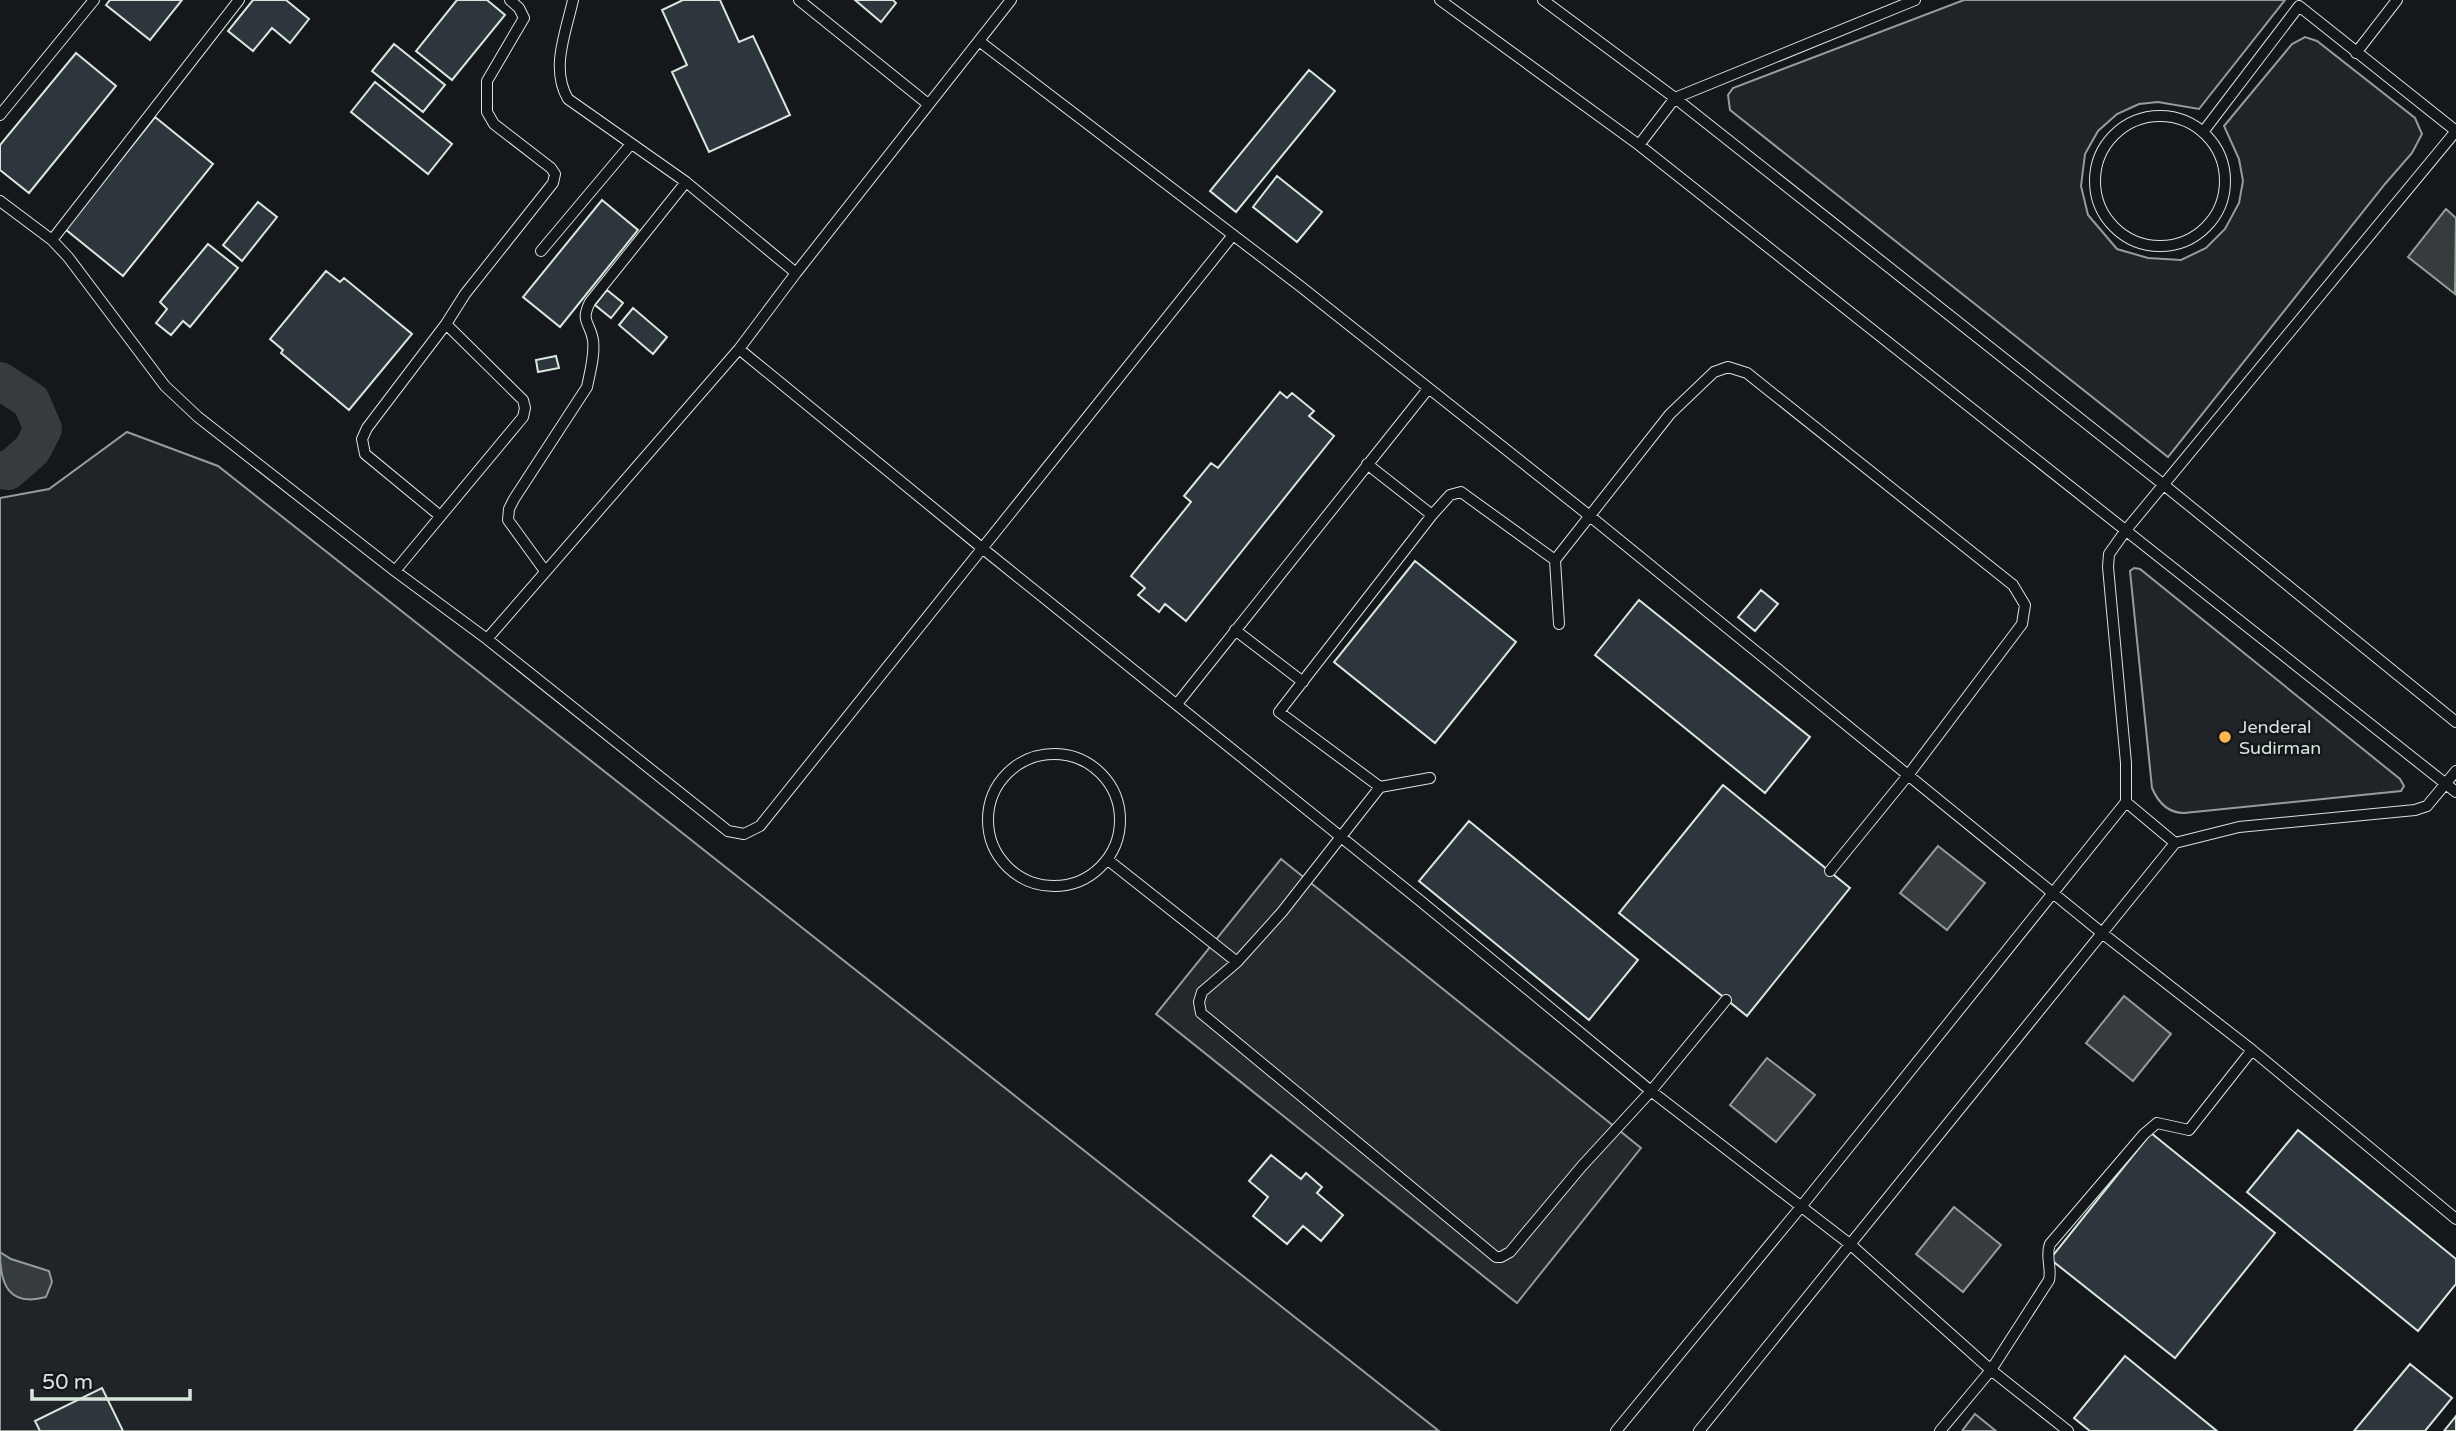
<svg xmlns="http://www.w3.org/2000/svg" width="2456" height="1431" font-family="'Varela Round',sans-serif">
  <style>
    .green { fill: #202428; stroke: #939e99; stroke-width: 2 }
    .parking { fill: #24282b; stroke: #939e99; stroke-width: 2 }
    .water { fill: #363b3e; stroke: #939e99; stroke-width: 2 }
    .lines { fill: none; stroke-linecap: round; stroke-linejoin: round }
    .river { stroke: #363b3e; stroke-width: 38 }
    .building { fill: #2c363c; stroke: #d8e6dc; stroke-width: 2 }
    .lane-casing { stroke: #d8e6dc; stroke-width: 12 }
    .lane { stroke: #14181c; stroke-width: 10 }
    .poi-dot { fill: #ffb74d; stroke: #14181c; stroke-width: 2.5 }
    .labels { text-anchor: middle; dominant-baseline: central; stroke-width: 5; stroke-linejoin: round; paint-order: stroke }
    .poi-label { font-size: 18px; fill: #d8e6dc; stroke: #14181c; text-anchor: start }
  </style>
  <rect width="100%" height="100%" fill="#14181c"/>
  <!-- green -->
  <path class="green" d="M1964,0H2285L2199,109L2158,102L2139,104L2117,114L2098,131L2085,154L2081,186L2088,215L2117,249L2148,258L2181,260L2206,248L2225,229L2239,203L2243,181L2239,159L2224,126L2292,44L2305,37L2317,41L2415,118L2422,134L2412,153L2385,184L2168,457L1730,110L1728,95L1733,88Z
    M127,432L218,466L1439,1431H0V498L49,489Z
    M2134,568L2140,569L2400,779L2404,786L2401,791L2184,813C2168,813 2158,802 2152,788L2130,571Z"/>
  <!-- parking -->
  <path class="parking" d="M1281,859L1641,1148L1517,1303L1156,1014Z
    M1975,1414L1996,1431H1962Z"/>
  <!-- water -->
  <path class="water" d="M2446,209L2456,218L2455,294L2408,257Z
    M1938,846L1985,883L1947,930L1900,893Z
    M2124,996L2171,1034L2133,1081L2086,1043Z
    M1767,1058L1815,1095L1776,1142L1730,1105Z
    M1954,1207L2001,1245L1963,1292L1916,1254Z
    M0,1252L11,1259L49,1271L52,1282L46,1297C9,1307 0,1285 0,1252Z"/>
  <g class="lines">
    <!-- river -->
    <path class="river" d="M0,381L31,401L43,429L32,450L8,471L0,470"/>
  </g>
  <!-- building -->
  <path class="building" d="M110,0H182L150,40L106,5Z
    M253,0H286L309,19L290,43L272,28L253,51L228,31Z
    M457,0H487L505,15L452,80L416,51Z
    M683,0H720L739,42L753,36L790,115L709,152L672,72L687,65L662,10Z
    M855,0H893L896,3L881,22Z
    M394,44L445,85L423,112L372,71Z
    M76,53L116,86L29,193L0,170V145Z
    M1309,70L1335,91L1236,212L1210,191Z
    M375,82L452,144L428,174L351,112Z
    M155,117L213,164L123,276L65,229Z
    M1277,176L1322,212L1297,242L1253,207Z
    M602,200L638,230L560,327L523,297Z
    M258,202L277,217L242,261L223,245Z
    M208,244L238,268L190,327L183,321L171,335L156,323L167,309L160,302Z
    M326,271L340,282L344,278L412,334L349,410L281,353L283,350L270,339Z
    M607,290L623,303L611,318L595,305Z
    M633,308L667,337L653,354L619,325Z
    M556,356L559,368L538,372L536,360Z
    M1280,392L1287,398L1292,393L1314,411L1309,416L1334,436L1186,621L1165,604L1159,612L1138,595L1145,588L1131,576L1191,502L1184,496L1211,463L1218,468Z
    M1415,561L1516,642L1435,743L1334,662Z
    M1761,590L1778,604L1755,631L1738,617Z
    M1639,600L1810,737L1765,793L1595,655Z
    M1723,785L1850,888L1747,1016L1619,913Z
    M1469,821L1638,960L1589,1020L1419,881Z
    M2298,1130L2456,1259V1284L2418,1331L2247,1192Z
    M2151,1133L2275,1233L2175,1358L2050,1259Z
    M1271,1155L1301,1179L1306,1173L1322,1187L1317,1193L1343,1215L1321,1241L1303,1226L1287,1244L1253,1216L1268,1197L1249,1181Z
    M2125,1356L2217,1431H2090L2074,1418Z
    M2410,1364L2452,1398L2425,1431H2354Z
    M102,1388L123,1431H40L35,1421Z
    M2456,1416V1431H2444Z"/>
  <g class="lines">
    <!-- lane casing -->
    <g class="lane-casing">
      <path id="lane" d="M573,0C566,32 550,69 568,99L686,182L796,273
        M799,0L928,104
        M1440,0L1639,145L2456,792
        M1543,0L1675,98L2164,485L2456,722
        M979,41L1300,286L1591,517L2102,933L2252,1050L2456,1219
        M2356,53L2397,0
        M0,115L94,0
        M2095 181a65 65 0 1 1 130 0a65 65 0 1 1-130 0Z
        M1639,145L1675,98L1915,0
        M0,201L52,240L68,257L165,386L198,417L395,571L487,639L728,831L744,834L760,826L1233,235
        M52,240L239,0
        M541,251L631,144
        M739,349L982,548L1418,899L1651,1091L1851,1245L1991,1370L2068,1431
        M1367,464L1432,515
        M439,515L365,454L362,439L367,428L446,324
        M1555,560L1559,624
        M395,571L523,417L525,408L523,400L446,324L465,294L553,183L555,174L551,168L494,124L487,112V81L524,18L519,8L510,0
        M545,571L508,520L509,509L514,499L587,387C590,372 595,355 593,340C590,322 580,322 590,302L686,182
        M1235,630L1303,682
        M487,639L739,349L796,273L1011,0
        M1177,704L1428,389
        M988 820a66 66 0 1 1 132 0a66 66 0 1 1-132 0Z
        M1380,787L1430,778
        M2126,802L2175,843
        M1108,860L1237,962
        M1726,1000L1651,1091L1582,1166L1510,1252L1501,1257H1496L1201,1013L1199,1002L1202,992L1237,962L1282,912L1380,787L1279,712L1432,515L1450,495L1461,492L1555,560L1670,414L1714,372L1728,367L1747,373L2013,585L2025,605L2022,624L1909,774L1830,871
        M1616,1431L1800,1208L2126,802V763L2108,567L2109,554L2126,530L2456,131L2299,6L2203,132
        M1699,1431L2175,843L2239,827L2415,810L2427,806L2456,771
        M1940,1431L1991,1370L2049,1280C2052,1268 2045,1256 2050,1244L2144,1134L2157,1123L2189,1130L2252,1050"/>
    </g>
    <!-- lane -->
    <use href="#lane" class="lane"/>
  </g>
  <!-- markers -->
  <circle class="poi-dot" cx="2225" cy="737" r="7"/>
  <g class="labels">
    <!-- poi labels -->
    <g class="poi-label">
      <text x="2239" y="727">Jenderal<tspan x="2239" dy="21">Sudirman</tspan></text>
    </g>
  </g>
  <!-- scale -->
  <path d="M32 1389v10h158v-10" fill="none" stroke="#d8e6dc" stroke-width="3.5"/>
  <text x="42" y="1389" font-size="21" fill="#d8e6dc" stroke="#14181c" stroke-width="5" paint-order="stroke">50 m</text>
</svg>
